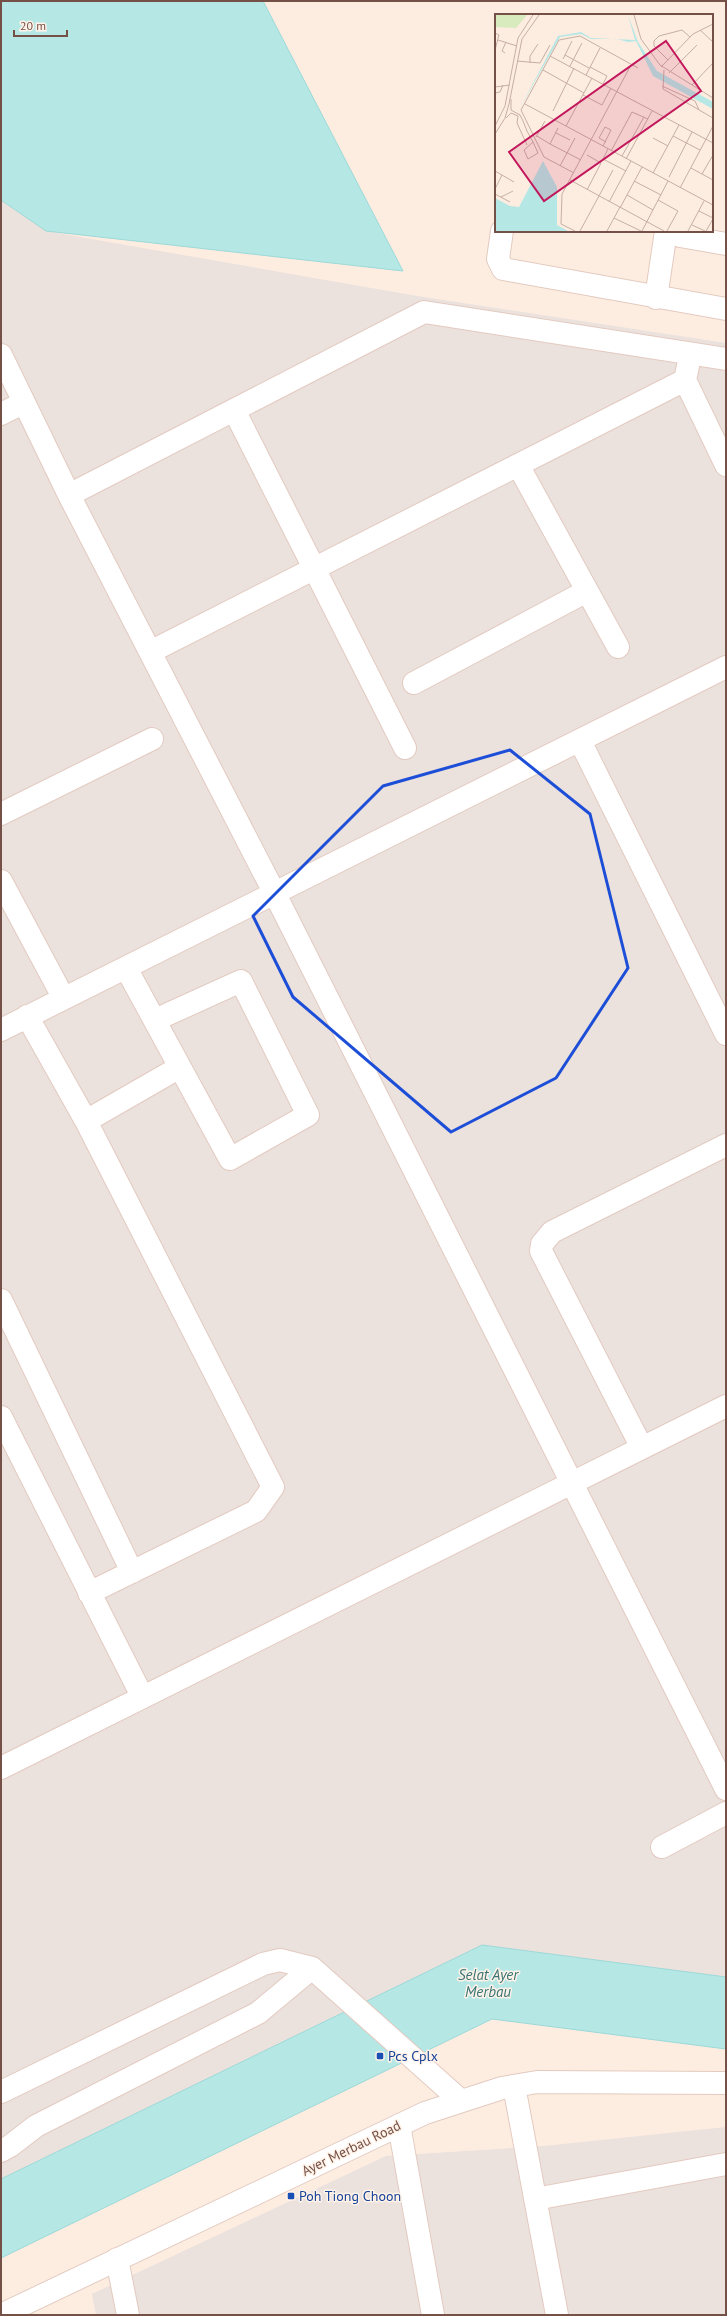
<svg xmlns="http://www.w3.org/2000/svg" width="727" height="2316" font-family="'PT Sans',sans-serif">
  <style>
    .industrial { fill: #ebe1dd }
    .water { fill: #b5e7e5; stroke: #9bd9d8 }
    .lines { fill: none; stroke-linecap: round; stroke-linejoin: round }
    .minor-casing { stroke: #e3cac0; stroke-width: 24 }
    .minor { stroke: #fff; stroke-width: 22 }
    .marked { fill: none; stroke: #1d4ed8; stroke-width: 3; stroke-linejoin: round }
    .transit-dot { fill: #1a4fb4; stroke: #fff2e8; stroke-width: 1.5 }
    .labels { text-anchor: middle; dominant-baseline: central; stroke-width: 3; stroke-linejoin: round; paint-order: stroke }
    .transit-label { font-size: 14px; fill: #164399; stroke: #fff2e8; text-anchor: start }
    .street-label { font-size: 14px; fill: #755047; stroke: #fff2e8 }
    .water-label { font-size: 15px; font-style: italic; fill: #387474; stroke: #fff2e8 }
    .inset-road { fill: none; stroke: #c7aea3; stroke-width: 1 }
    .view { fill: #c2185b; fill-opacity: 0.15; stroke: #c2185b; stroke-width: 2 }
    .inset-edge { fill: none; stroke: #755047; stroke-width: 2 }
  </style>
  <rect width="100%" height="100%" fill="#fdede1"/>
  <!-- industrial -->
  <path class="industrial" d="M1,200L46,231L417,296L726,343V1977L482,1945L1,2179Z
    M726,2127V2315H96L92,2294L386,2156L544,2146Z"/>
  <!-- water -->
  <path class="water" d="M1,1H263L403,271L46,231L1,200Z
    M482,1945L726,1977V2049L492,2019L1,2258V2179Z"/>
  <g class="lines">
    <!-- minor casing -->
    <g class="minor-casing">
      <path id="minor" d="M502,231L498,259L503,269L726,309
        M670,231L680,236L726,244
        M656,298L666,231
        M1,355L69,495L275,894L726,1789
        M688,366L685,380L726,465
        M234,410L405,748
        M1,414L23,403
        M69,495L424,312L726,359
        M618,647L518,465L685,380
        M150,652L518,465
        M414,683L587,591
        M580,741L726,1034
        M1,814L152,739
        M1,881L63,997
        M126,968L230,1159L308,1115L241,981L155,1020
        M27,1016L86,1121L273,1487L256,1511L89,1593
        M1,1030L726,667
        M86,1121L180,1067
        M1,1300L132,1572
        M1,1417L142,1696
        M642,1448L541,1251L542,1244L552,1232L726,1145
        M1,1768L726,1406
        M662,1847L726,1813
        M514,2086L557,2315
        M1,2092L263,1964L280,1960L312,1968L460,2100
        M399,2125L433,2315
        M1,2151L10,2146L36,2126L258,2013L312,1968
        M535,2199L726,2164
        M117,2259L128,2315
        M1,2315L425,2113L502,2088L537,2082L726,2083"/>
    </g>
    <!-- minor -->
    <use href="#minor" class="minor"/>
  </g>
  <!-- marked area -->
  <path class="marked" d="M510,750L590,814L628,968L556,1078L451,1132L293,997L253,916L383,786Z"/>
  <!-- markers -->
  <g class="transit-dot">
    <rect x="376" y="2052" width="8" height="8" rx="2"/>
    <rect x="287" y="2192" width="8" height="8" rx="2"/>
  </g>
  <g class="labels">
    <!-- transit labels -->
    <g class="transit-label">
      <text x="388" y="2056">Pcs Cplx</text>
      <text x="299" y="2196">Poh Tiong Choon</text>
    </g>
    <!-- street labels -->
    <g class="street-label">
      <text transform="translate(351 2148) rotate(-26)">Ayer Merbau Road</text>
    </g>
    <!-- water labels -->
    <g class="water-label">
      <text x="488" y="1974">Selat Ayer<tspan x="488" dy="17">Merbau</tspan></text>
    </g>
  </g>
  <!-- overview -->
  <g transform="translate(495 14)">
    <rect width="218" height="218" fill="#fdede1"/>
    <path d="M0,1H32L21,14L0,13Z" fill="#d8ebbf"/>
    <path d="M133,1L143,28L162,57L218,88V95L158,62L141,27L133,28L122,25H96L86,20L65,23L25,94L63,22L86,18L96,24L140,26ZM48,147L62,173V211L73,217H0V184L15,192L24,193Z" fill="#b5e7e5"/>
    <path class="inset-road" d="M139,1L146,25L165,51L218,84M205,16L218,28M0,19L4,21L0,36M3,26L22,32M10,39L7,37L11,28M70,41L94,54M55,42L218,129M68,45L77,27M173,46L159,32V27L164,22L187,16L195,23M22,47L45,49L55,31M35,49V42L43,30M75,52L87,29M95,53L112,62L108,70M166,53L198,20L218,10M48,56L89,79M169,56L168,75L218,104M174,59L202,31M91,61L105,34M197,71L218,49M167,72L200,87L204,96M0,73L15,71M0,79L5,78L8,71M88,81L107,91L116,74M16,85V96L25,101L28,107L32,117L38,128L43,139L33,145L29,136L38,128M30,90L218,191M58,97L79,54M11,104L16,99L23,102L22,109L32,131M0,112L10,92L23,24L38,1M71,112L97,64M61,119L75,126M0,120L10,104L14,90L27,25L44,1M42,122L55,130L63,114M178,122L205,136M41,123L50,107M158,124L173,132M55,130L86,146M108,132L116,116L110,113L104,124L111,128M113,135L108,145L131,157M116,137L137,98L153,105M92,141L106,149L92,176M127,142L149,103M131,145L157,97M65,152L80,124M196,154L218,166M0,157L19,168M79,159L49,143L26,96L64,26L85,22L143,54M158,159L184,111M207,160L218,141M174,163L197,118M75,166L169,217M139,167L166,181M185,174L218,112M0,175L7,161M0,180L15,188M132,181L158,196M6,183L18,177M163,186L183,197L172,217M114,188L136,147M125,194L147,153M204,197L218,204M119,204L146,217M197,211L210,217M80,217L66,210L67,180L136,51M85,217L118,156M112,217L125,193M147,217L173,167M193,217L209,187M211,217L218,205"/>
    <path class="view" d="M171,27L206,77L49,187L14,138Z"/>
    <rect width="218" height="218" class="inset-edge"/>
  </g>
  <!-- border -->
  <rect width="727" height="2316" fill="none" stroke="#755047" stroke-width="4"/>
  <!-- scale -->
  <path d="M14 30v6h53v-6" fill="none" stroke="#755047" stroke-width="2"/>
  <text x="20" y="30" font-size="12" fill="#755047" stroke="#fff2e8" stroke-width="3" paint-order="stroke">20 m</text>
</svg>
